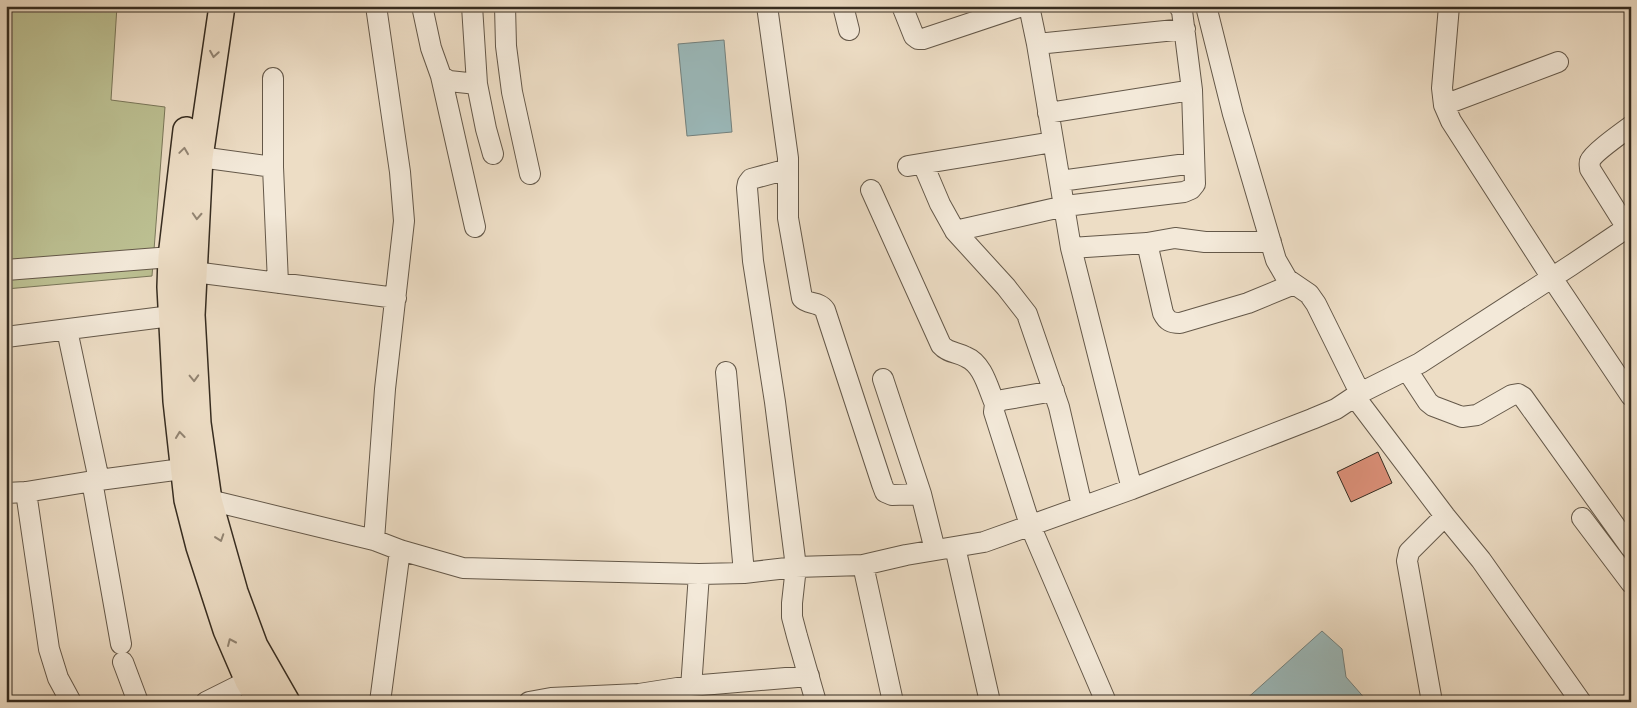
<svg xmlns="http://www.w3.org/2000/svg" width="1637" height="708" font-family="Vollkorn,serif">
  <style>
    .green { fill: #bcc092; stroke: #797659 }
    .water { fill: #9bbabc; stroke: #73817e }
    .building { fill: #d88d75; stroke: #362c20 }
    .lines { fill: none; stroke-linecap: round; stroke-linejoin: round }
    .minor-casing { stroke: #645849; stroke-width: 22 }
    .major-casing { stroke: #362c20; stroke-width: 28 }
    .minor { stroke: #f3e9d9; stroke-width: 20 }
    .major { stroke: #edddc5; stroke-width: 25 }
    .oneway { stroke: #928472 }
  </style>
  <rect width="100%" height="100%" fill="#edddc5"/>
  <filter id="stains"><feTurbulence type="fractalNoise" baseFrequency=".004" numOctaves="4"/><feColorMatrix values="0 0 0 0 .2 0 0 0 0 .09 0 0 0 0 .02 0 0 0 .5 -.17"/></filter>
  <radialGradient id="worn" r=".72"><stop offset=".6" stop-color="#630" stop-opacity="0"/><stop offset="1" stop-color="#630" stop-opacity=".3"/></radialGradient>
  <!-- green -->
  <path class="green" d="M6,6H117L111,100L165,107L152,276L6,289Z"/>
  <!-- water -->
  <path class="water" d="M724,40L732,132L687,136L678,44Z
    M1322,631L1342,649L1346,677L1368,702H1243Z"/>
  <!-- building -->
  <path class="building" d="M1378,452L1392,483L1351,502L1337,472Z"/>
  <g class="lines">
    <!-- minor casing -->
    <g class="minor-casing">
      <path id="minor" d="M422,6L431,48L441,76L449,81L477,84
        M472,6L477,84L486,129L493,154
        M505,6L506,46L512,92L530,174
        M767,6L788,158V218L802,298C808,305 819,301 825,310L882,484L885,492L892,495L921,494L935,550
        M843,6L849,30
        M902,6L914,36L918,39H923L1022,6
        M1029,6L1037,44L1071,248L1147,243L1175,238L1205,242H1271
        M1206,6L1233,114L1276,260L1287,279L1309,294L1316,304L1360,393
        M1449,6L1442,88L1444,105L1451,121L1552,278L1631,396
        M1037,44L1185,29
        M441,76L475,227
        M273,78V167L278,283
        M1444,105L1558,62
        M1048,113L1192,90
        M200,157L273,167
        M923,164L940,204L955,231L1006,287L1027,314L1059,407L1082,506
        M908,166L1053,142
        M788,169L751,179L748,183L747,188L753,261L775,402L796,567L792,603V617L797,636L816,702
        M1060,181L1194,163
        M871,190L941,345C948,353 957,352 966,357C983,364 988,388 995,404
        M1627,228L1590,169C1590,166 1589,163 1590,161C1593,153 1623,132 1631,126
        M955,231L1065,206L1184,192L1191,189L1195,184L1192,90L1182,11L1179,6
        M1147,243L1163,313C1167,321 1171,323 1180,323L1248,303L1294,284
        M1071,248L1132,489
        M6,270L171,257L186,259
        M194,272L396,298
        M67,330L99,480
        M6,337L171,316
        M1407,370L1428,402L1433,406L1462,417L1477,415L1512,395L1518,394L1523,397L1631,548
        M726,372L744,573
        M883,379L921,494
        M1054,391L1002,400L995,404L994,412L1030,525L1106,702
        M1355,397L1445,516L1481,560L1581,702
        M92,481L121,644
        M26,492L49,649L58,678L71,702
        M6,493L26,492L99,480L197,467
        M196,500H209L374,540L400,550L463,568L699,574L744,573L796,567L863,565L906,555L984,542L1132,489L1312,419L1336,409L1360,393L1420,363L1570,266L1631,225
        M1582,518L1631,583
        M374,540L385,389L404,221L400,172L376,6
        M955,547L990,702
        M863,565L893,702
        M123,662L138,702
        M206,702L248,681
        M380,702L400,550
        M529,702L551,698L639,694L690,686L809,676
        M690,702L699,574
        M1432,702L1407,561L1409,552L1445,516"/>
    </g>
    <!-- major casing -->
    <g class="major-casing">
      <path id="major" d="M222,6L200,157L192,315L198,423L209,500L235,592L255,646L287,702
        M186,130L171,257L170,287L176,401L187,500L199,547L226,630L248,681L260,702"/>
    </g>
    <!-- minor -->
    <use href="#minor" class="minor"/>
    <!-- major -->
    <use href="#major" class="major"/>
  </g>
  <!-- one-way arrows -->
  <defs><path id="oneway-chevron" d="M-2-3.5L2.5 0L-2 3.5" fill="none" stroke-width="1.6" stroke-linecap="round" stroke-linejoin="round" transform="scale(1.25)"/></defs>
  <g class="oneway">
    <use href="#oneway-chevron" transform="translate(214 54) rotate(99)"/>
    <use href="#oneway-chevron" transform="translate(184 151) rotate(-82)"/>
    <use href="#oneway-chevron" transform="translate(197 216) rotate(93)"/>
    <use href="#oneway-chevron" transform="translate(194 378) rotate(88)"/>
    <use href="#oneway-chevron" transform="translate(180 435) rotate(-96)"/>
    <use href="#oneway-chevron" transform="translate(220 538) rotate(71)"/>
    <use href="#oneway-chevron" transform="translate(231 642) rotate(-114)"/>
  </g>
  <!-- margin -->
  <rect width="1637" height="708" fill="none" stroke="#edddc5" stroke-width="25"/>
  <rect x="8" y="8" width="1622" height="693" fill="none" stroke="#362c20" stroke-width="2.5"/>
  <rect x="12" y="12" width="1612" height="683" fill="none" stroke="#362c20"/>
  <rect width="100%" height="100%" filter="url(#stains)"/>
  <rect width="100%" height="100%" fill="url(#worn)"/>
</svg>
